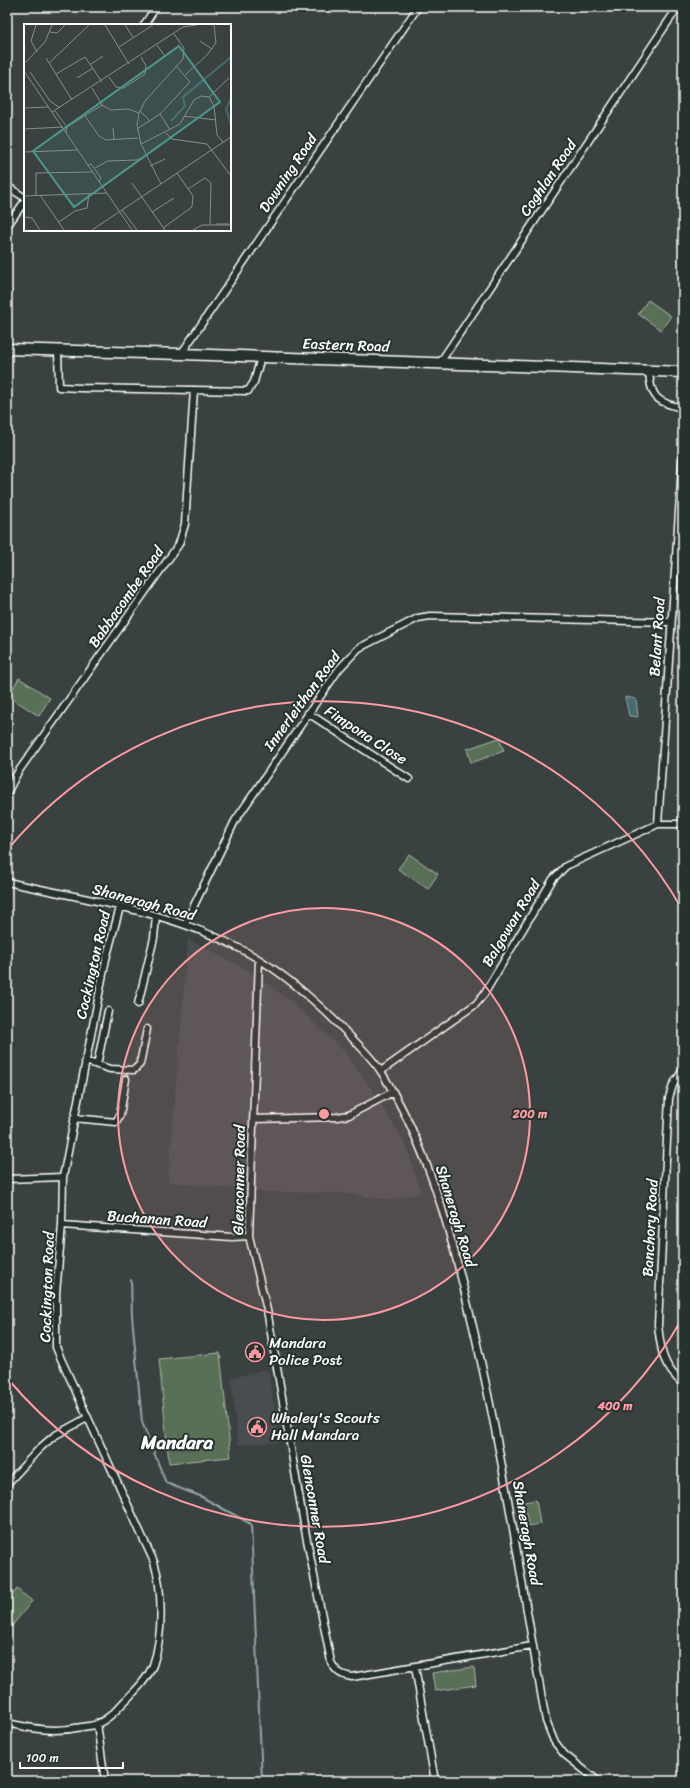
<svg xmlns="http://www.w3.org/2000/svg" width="690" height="1788" font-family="Sriracha,sans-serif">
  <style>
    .built { fill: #484d4f }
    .green { fill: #596f54; stroke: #acb7aa }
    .water { fill: #476b6c; stroke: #91a6a7 }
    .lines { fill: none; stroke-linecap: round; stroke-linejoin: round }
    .stream { stroke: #91a6a7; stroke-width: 2 }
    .minor-casing { stroke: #fff; stroke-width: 9 }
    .primary-casing { stroke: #fff; stroke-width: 13 }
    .minor { stroke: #26332d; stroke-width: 6 }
    .primary { stroke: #26332d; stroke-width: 10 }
    .ring { fill: none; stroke: #ff9aa2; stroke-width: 2 }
    .labels { text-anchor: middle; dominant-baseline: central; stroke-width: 4; stroke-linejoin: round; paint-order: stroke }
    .street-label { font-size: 15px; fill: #fff; stroke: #26332d }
    .poi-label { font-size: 15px; fill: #fff; stroke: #26332d; text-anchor: start }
    .district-label { font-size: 19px; font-weight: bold; fill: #fff; stroke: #26332d }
    .inset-river { fill: none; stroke: #476b6c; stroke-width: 2 }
    .inset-road { fill: none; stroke: #898e8d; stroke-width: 1 }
    .view { fill: #4b9892; fill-opacity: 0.15; stroke: #4b9892; stroke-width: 2 }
    .inset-edge { fill: none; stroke: #fff; stroke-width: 2 }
    .centre { fill: #ff9aa2; stroke: #26332d; stroke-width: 2 }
    .ring-label { font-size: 12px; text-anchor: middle; font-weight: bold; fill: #ff9aa2; stroke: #26332d; stroke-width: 4; stroke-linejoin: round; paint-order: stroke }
  </style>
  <rect width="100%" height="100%" fill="#3a4241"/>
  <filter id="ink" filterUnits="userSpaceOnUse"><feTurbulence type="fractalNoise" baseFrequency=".025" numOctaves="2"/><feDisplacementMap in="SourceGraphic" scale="8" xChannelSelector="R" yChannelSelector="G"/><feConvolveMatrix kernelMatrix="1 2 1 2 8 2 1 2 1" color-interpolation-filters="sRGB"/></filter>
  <g filter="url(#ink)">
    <!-- built -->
    <path class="built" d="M188,939L249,971L288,999L344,1051L373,1091L405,1143L421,1193L391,1200L341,1193L263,1192L168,1182Z
      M268,1369L280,1442L238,1445L231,1378Z"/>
    <!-- green -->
    <path class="green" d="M648,300L671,316L661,330L638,314Z
      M19,678L50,698L39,716L8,696Z
      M499,738L504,751L471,763L467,749Z
      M409,854L438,874L428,889L398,869Z
      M220,1353L231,1457L169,1463L159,1359Z
      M536,1500L540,1524L528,1526L524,1502Z
      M17,1589L32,1601L11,1627L7,1623V1601Z
      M474,1667L476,1685L435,1691L432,1673Z"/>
    <!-- water -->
    <path class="water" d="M625,697L636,699L638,717L629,716Z"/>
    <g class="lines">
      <!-- stream -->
      <path class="stream" d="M131,1280L132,1316L142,1422L166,1483L200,1496L251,1524L262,1781"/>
      <!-- minor casing -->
      <g class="minor-casing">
        <path id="minor" d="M144,25L156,7
          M7,186L25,198
          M7,226L25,201
          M58,351L59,387L81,388L248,391L254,382L261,357
          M181,354L418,7
          M439,364L678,7
          M649,370C650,397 657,403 683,408
          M308,713L409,779
          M7,793L18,772L179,544L185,524L194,390
          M658,824L683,452
          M7,882C93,901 184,913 260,960C294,981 322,1007 349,1035C361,1047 373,1059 382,1073C426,1144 449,1225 468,1306C502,1443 521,1583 546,1721L554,1741L564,1754L598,1781
          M185,924L235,821L339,669L359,648L418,618L430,616L671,622
          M259,960L249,1236L267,1310L305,1530L331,1662C336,1672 341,1675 352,1677L532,1646
          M138,1004L154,938L156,916
          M85,1061L110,1069L134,1070L140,1064L147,1029
          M97,1065L108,1011
          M683,1070L673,1085L669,1098L658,1325C661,1351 662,1365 683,1384
          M381,1071L476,1004L484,994L553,879L566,866L658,824H683
          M74,1118L116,1122L120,1115L126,1079
          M253,1119L337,1117L349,1115L393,1092
          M7,1179L63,1177
          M62,1225L232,1237L249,1236
          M7,1484L40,1448L54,1436L87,1418
          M415,1667L435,1781
          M7,1723C34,1729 54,1733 82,1727C87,1726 93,1726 97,1724C107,1720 116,1711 123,1703C134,1692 147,1680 153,1665C163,1637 163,1590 154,1562L61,1359L56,1347V1293L62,1225L63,1177L106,959L120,907
          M97,1724L105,1781"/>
      </g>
      <!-- primary casing -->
      <g class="primary-casing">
        <path id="primary" d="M7,349L181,354L683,372"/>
      </g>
      <!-- minor -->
      <use href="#minor" class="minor"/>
      <!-- primary -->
      <use href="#primary" class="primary"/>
    </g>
  </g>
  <!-- distance rings -->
  <circle cx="324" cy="1114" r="206" fill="#ff9aa2" fill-opacity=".12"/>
  <g class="ring">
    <circle cx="324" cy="1114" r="206"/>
    <path d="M683 1317A412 412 0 0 1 8 1379M8 849A412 412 0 0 1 683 911"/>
  </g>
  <!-- icons -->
  <defs>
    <g id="civic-ring" transform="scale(1)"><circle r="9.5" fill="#26332d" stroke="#ff9aa2" stroke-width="1.5"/><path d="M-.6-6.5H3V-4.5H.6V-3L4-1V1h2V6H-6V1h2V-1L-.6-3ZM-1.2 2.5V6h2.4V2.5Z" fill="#ff9aa2"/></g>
  </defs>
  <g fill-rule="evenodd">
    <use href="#civic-ring" x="255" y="1352"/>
    <use href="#civic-ring" x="257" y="1427"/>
  </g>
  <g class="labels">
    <!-- street labels -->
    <g class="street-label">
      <text transform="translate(288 173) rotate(-56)">Downing Road</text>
      <text transform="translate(548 178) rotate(-56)">Coghlan Road</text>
      <text transform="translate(346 345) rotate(2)">Eastern Road</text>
      <text transform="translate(126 597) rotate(-55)">Babbacombe Road</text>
      <text transform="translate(657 637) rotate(-86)">Belant Road</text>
      <text transform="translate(302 701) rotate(-54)">Innerleithan Road</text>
      <text transform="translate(366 735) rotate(33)">Fimpona Close</text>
      <text transform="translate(144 902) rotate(15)">Shaneragh Road</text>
      <text transform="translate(511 923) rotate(-59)">Balgowan Road</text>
      <text transform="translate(93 965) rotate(-77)">Cockington Road</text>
      <text transform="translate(239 1180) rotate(-89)">Glenconner Road</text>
      <text transform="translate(456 1216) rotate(73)">Shaneragh Road</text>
      <text transform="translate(157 1219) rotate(4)">Buchanan Road</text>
      <text transform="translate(650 1228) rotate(-87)">Banchory Road</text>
      <text transform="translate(47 1287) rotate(-88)">Cockington Road</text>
      <text transform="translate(315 1509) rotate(80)">Glenconner Road</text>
      <text transform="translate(527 1533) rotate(80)">Shaneragh Road</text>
    </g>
    <!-- poi labels -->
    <g class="poi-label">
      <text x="269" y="1343">Mandara<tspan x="269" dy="17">Police Post</tspan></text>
      <text x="271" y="1418">Whaley's Scouts<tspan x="271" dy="17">Hall Mandara</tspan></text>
    </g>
    <!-- district labels -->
    <g class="district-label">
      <text x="177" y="1442">Mandara</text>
    </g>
  </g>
  <!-- overview -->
  <g transform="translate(24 24)">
    <rect width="207" height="207" fill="#3a4241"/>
    <path class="inset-river" d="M207,75L202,85L207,100M147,97L161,82L159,73L207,33"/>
    <path class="inset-road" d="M12,1L7,17L13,28M81,1L105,40M101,1L109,13M26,8L33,9L41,1M176,17L188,25M133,21L140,31M95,23L129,1M22,34L48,76M25,39L65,1M0,40L21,18L28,1M67,40L79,32M0,47L108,206M6,48L26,77L36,84M32,50L61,33L78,58M161,51L183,31L192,19L190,1M85,53L92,63L100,64L121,50L122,42L117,33M53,54L69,44M68,64L78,81L87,86L104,85L115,89M185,73L190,82L193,111L199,118M185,73L205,54M0,84L25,83M31,87L43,103L42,109M116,87L126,97M28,88L159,3L173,1M136,90L146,106M61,92L75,112L82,116L114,114M160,92L192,96M43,103L78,81M89,104L90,116M0,105L39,103M113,105L136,90L166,58L153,43M142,109L148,115L183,120L207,152M117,120L156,100L170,76L177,72L185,73M0,128L54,126M64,141L67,140L77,154L75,158M126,142L141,135M71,144L84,137L113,136L122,132M108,159L141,206M137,160L117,120L113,101L115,89L121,77L159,35L160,24L150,10M164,165L181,154L187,159L186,201M12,171V149L68,148M16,171L40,206M0,172L83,169M98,186L113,206M128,188L150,174M0,193L8,194L16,206M35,198L51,187L63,184L65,170M192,200H205M139,204L168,183L169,172L153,149M68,206L207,113M169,206L178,201H207"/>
    <path class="view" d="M155,22L196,78L50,183L9,127Z"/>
    <rect width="207" height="207" class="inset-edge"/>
  </g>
  <circle cx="324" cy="1114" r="6" class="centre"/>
  <g class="ring-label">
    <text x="530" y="1118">200 m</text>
    <text x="615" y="1410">400 m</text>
  </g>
  <!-- margin -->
  <rect width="690" height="1788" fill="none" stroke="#26332d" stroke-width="24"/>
  <rect x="12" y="12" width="666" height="1764" fill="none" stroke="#fff" stroke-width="1.5" filter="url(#ink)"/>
  <!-- scale -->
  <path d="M20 1762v6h103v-6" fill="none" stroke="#ffffff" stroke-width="2"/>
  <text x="26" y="1762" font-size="12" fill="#ffffff" stroke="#26332d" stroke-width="3" paint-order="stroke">100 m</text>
</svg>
